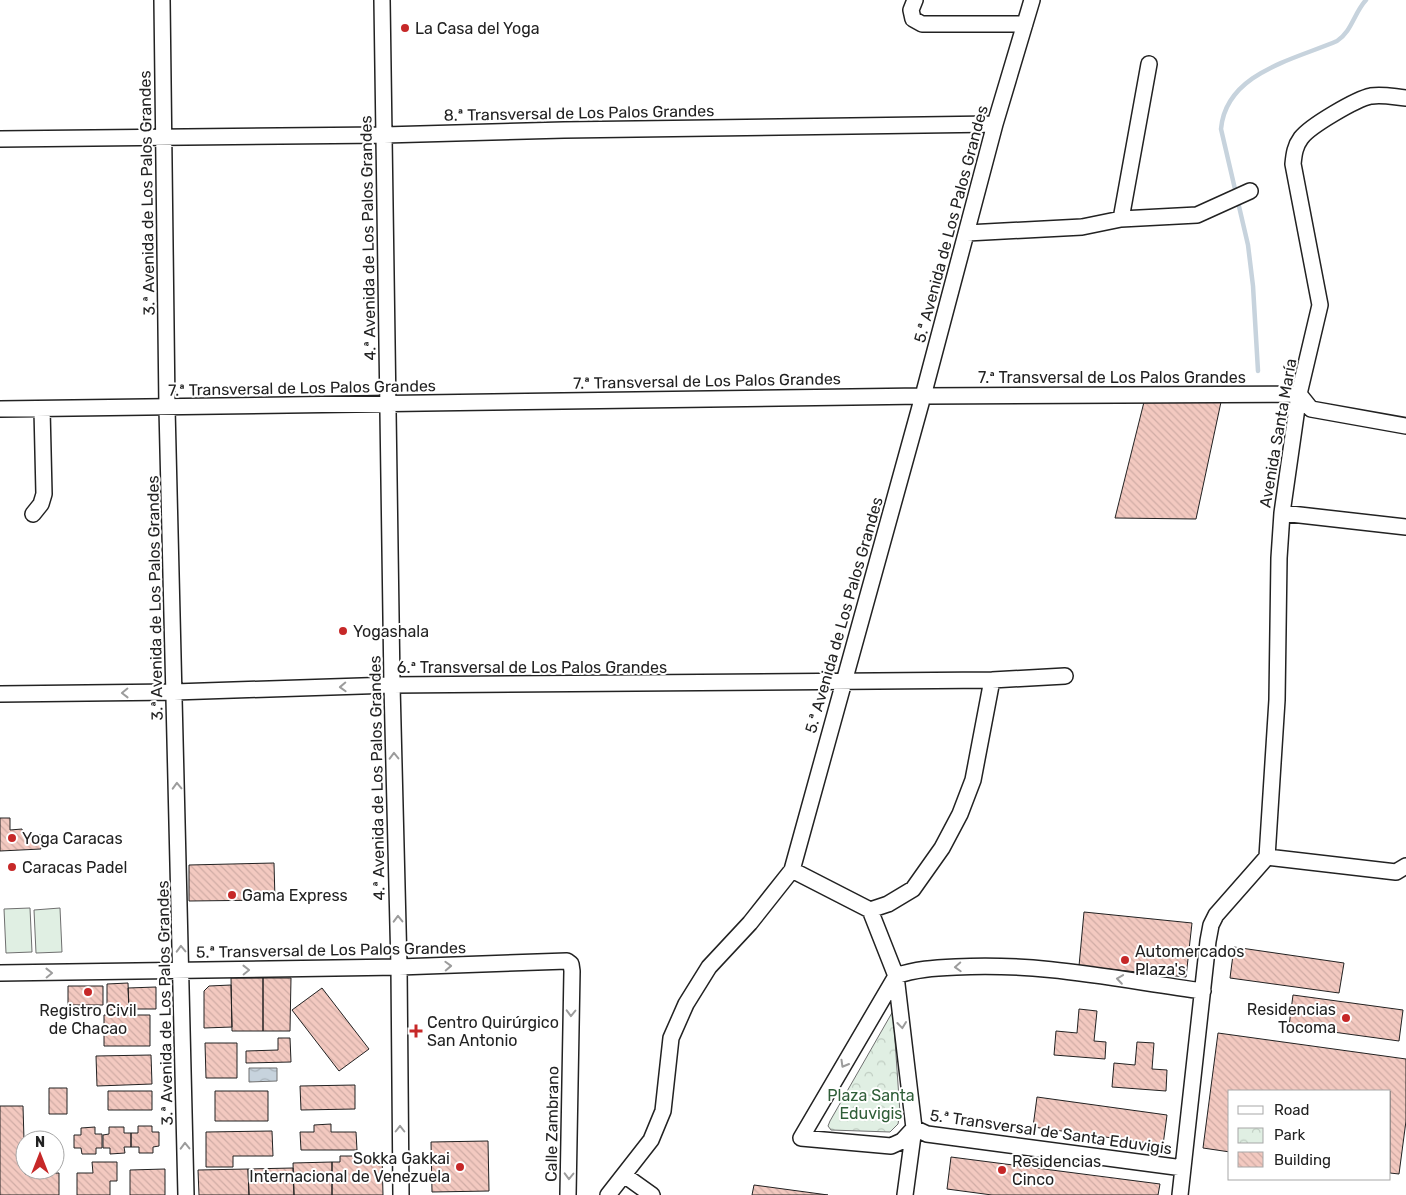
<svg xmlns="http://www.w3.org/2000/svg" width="1406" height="1195" font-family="Rubik,sans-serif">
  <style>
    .park { fill: url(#park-crowns); stroke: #6f6f6f }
    .pitch { fill: #e0efe3; stroke: #6f6f6f }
    .water { fill: url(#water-waves); stroke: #6f6f6f }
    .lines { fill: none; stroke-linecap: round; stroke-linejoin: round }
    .stream { stroke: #c7d3dd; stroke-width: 4.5 }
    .building { fill: url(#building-back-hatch); stroke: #222 }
    .minor-casing { stroke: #222; stroke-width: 18 }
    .minor { stroke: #fff; stroke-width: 15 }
    .oneway { stroke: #9c9c9c }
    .poi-dot { fill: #c62828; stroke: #fff; stroke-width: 2 }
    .labels { text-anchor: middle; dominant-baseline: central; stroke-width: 4; stroke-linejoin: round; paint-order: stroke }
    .poi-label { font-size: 16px; fill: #222; stroke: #fff; text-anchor: start }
    .street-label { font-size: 16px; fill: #222; stroke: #fff }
    .park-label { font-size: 16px; fill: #2f5e38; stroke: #fff }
  </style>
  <defs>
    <pattern id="park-crowns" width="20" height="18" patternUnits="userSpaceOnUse" patternTransform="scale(1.25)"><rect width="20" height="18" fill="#e0efe3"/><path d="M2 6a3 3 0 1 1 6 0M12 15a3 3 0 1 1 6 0" fill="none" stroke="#c0cdc2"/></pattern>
    <pattern id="water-waves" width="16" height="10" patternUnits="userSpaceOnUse" patternTransform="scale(1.25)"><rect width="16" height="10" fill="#c7d3dd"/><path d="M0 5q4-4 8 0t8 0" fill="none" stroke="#abb5bd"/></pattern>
    <pattern id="building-back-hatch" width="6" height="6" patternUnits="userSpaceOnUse" patternTransform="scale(1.25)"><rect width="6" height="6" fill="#f3c9c0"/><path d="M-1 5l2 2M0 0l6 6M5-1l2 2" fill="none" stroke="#d0aca5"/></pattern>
  </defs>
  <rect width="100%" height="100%" fill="#fff"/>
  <!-- park -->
  <path class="park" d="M893,1011L900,1113L898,1124L890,1132L831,1130L828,1126L830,1121Z"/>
  <!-- pitch -->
  <path class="pitch" d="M30,908L32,952L6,953L4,909Z
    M60,908L62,952L36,953L34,910Z"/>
  <!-- water -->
  <path class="water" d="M249,1068H277V1081L249,1082Z"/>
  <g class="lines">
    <!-- stream -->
    <path class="stream" d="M1258,371L1253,286L1248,245L1221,129C1226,73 1293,60 1337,41C1352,31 1354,13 1366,0"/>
  </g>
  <!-- building -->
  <path class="building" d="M1144,402H1221L1196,519L1115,518Z
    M0,818H10V830L22,829L23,835H41V849L0,851Z
    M274,863L275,900L189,901V865Z
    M1084,912L1192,923L1186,977L1079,966Z
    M1234,947L1344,963L1339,993L1230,978Z
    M231,978H263V1031H232Z
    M263,978H291L290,1031H263Z
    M128,983L129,1009L107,1010V984Z
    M231,985L232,1027L204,1028V991L209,986Z
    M68,986H103V1005H68Z
    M156,987V1009H129L128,988Z
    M322,988L369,1049L339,1071L292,1010Z
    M1293,995L1403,1010L1399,1041L1289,1026Z
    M1079,1009L1097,1011L1094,1041L1106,1042L1105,1059L1054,1055L1056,1031L1077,1033Z
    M104,1015H150V1046H104Z
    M1218,1033L1406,1059V1121L1399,1174L1390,1173V1091H1230V1152L1203,1148Z
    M278,1038H290L291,1062L246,1063V1051L278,1050Z
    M1137,1042L1154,1043L1152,1069L1167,1070L1166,1091L1112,1087L1114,1063L1135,1065Z
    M205,1043H237V1078H206Z
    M151,1055L152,1084L97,1086L96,1056Z
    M355,1085V1109L301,1110L300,1086Z
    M49,1088H67V1114H49Z
    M108,1091H152V1110H108Z
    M215,1091H268V1121H215Z
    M1037,1097L1167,1115L1163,1145L1033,1127Z
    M0,1106H23L25,1174L59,1173V1195H0Z
    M331,1124V1132H356L357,1150H301L300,1132H314V1125Z
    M138,1126H152V1132H159V1146L153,1147V1153H139V1147H131V1133H138Z
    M95,1127V1134H102V1148H96V1154H82L81,1148H74V1135H81V1128Z
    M109,1127H124V1133H131V1147H124L125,1153L110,1154V1148H103V1135L109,1134Z
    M272,1131L273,1156H233V1167H206V1132Z
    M488,1141L489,1191L432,1192L431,1142Z
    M340,1156H382L383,1195H332V1162H340Z
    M951,1157L1160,1184L1158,1195H992L947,1189Z
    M92,1162H117V1181H110V1195H77V1173H93Z
    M332,1162V1195H294L293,1163Z
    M293,1168L294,1195H249L248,1169Z
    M165,1169V1195H130V1170Z
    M248,1169L249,1195H199L198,1170Z
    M754,1185L828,1195H752Z"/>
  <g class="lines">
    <!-- minor casing -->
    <g class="minor-casing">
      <path id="minor" d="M162,0L167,408L186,1195
        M382,0L392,685L399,967L401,1195
        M915,0L911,10L913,19L922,24H1025
        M0,139L384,135L564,130L995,124
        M1121,219L1149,64
        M967,233L1082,227L1121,219L1197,215L1250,191
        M0,409L923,396L1299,394L1311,409L1406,426
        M1282,513L1406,527
        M33,514L41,504L44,494L42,409
        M0,694L174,692L392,685L992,680L1065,676
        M1267,857L1277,700L1279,558L1282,513L1299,394L1320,305L1293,164C1294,154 1295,146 1301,138C1310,126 1356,99 1371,96C1383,94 1394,97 1406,98
        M1267,857L1396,872L1406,866
        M792,870L870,910L896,976L914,1128L905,1195
        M870,910L888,904L913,889L942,848L960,814L973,780L992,680
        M0,973L399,967L567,961L571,964L572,971L568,1195
        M1183,1168L927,1134L914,1128L902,1141L891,1146L801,1138L896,976C915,969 935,968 956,967C1040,962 1120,980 1203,991
        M624,1175L652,1195
        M608,1195L651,1140L663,1111L671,1038L686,1004L709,967L750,923L792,870L923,396L995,124L1032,0
        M1180,1195L1208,941L1211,925L1216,915L1267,857"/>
    </g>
    <!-- minor -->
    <use href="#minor" class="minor"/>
  </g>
  <!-- one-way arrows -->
  <defs><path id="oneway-chevron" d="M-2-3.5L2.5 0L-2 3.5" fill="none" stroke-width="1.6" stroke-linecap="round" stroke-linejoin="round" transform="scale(1.25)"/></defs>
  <g class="oneway">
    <use href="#oneway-chevron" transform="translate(343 687) rotate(178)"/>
    <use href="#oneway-chevron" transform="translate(125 693) rotate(179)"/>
    <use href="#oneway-chevron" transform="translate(394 756) rotate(-91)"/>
    <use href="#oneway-chevron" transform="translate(177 786) rotate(-92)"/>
    <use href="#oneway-chevron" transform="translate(398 919) rotate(-91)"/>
    <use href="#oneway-chevron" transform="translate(181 949) rotate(-92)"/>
    <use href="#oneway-chevron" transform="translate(448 966) rotate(-2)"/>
    <use href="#oneway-chevron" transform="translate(958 967) rotate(177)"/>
    <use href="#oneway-chevron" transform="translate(246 970) rotate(-1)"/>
    <use href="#oneway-chevron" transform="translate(49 973) rotate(-1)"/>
    <use href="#oneway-chevron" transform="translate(1120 979) rotate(-172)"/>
    <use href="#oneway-chevron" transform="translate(571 1013) rotate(91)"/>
    <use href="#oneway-chevron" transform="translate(902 1025) rotate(83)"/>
    <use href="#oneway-chevron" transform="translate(844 1064) rotate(120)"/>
    <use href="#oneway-chevron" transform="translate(400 1129) rotate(-90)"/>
    <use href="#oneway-chevron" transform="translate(185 1146) rotate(-91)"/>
    <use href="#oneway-chevron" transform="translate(569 1176) rotate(91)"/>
  </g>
  <!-- markers -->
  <g class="poi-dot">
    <circle cx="405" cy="28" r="5"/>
    <circle cx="343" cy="631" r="5"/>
    <circle cx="12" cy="838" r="5"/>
    <circle cx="12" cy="867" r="5"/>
    <circle cx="232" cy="895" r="5"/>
    <circle cx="1125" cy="960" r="5"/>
    <circle cx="88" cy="992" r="5"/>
    <circle cx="1346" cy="1018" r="5"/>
    <path d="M413.5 1023.5h5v5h5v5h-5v5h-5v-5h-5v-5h5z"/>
    <circle cx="460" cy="1167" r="5"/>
    <circle cx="1002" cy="1170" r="5"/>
  </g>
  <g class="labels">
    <!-- poi labels -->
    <g class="poi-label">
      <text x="415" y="28">La Casa del Yoga</text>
      <text x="353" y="631">Yogashala</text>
      <text x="22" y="838">Yoga Caracas</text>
      <text x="22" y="867">Caracas Padel</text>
      <text x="242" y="895">Gama Express</text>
      <text x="1135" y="951">Automercados<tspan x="1135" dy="18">Plaza's</tspan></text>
      <text x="1336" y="1009" text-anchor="end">Residencias<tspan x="1336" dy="18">Tocoma</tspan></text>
      <text x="88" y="1010" text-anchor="middle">Registro Civil<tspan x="88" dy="18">de Chacao</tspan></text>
      <text x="427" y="1022">Centro Quirúrgico<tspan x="427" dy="18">San Antonio</tspan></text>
      <text x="450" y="1158" text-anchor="end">Sokka Gakkai<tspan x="450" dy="18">Internacional de Venezuela</tspan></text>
      <text x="1012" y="1161">Residencias<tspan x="1012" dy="18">Cinco</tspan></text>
    </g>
    <!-- street labels -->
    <g class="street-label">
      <text transform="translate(579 113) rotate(-1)">8.ª Transversal de Los Palos Grandes</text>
      <text transform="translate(147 193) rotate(-91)">3.ª Avenida de Los Palos Grandes</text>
      <text transform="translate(951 224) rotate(-75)">5.ª Avenida de Los Palos Grandes</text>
      <text transform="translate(368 238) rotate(-91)">4.ª Avenida de Los Palos Grandes</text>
      <text x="1112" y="377">7.ª Transversal de Los Palos Grandes</text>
      <text transform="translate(707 381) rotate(-1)">7.ª Transversal de Los Palos Grandes</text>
      <text transform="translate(302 388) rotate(-1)">7.ª Transversal de Los Palos Grandes</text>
      <text transform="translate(1278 433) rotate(-80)">Avenida Santa María</text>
      <text transform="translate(155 598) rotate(-91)">3.ª Avenida de Los Palos Grandes</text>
      <text transform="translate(844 615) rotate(-74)">5.ª Avenida de Los Palos Grandes</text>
      <text x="532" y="667">6.ª Transversal de Los Palos Grandes</text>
      <text transform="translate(377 778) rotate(-91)">4.ª Avenida de Los Palos Grandes</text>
      <text transform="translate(331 950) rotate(-1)">5.ª Transversal de Los Palos Grandes</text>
      <text transform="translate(165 1003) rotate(-91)">3.ª Avenida de Los Palos Grandes</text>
      <text transform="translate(552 1124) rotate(-89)">Calle Zambrano</text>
      <text transform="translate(1051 1132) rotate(8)">5.ª Transversal de Santa Eduvigis</text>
    </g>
    <!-- park labels -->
    <g class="park-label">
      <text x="871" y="1095">Plaza Santa<tspan x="871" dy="18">Eduvigis</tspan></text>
    </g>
  </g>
  <!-- legend -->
  <rect x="1228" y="1090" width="162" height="90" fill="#ffffff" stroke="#a7a7a7"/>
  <rect x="1238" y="1106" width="25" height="8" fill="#ffffff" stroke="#a7a7a7"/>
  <text x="1274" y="1115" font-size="15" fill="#222222">Road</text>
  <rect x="1238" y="1128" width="25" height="15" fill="url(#park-crowns)" stroke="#a7a7a7"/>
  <text x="1274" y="1140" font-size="15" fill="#222222">Park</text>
  <rect x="1238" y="1152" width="25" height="15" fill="url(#building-back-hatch)" stroke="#a7a7a7"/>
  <text x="1274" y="1165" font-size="15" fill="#222222">Building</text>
  <!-- north arrow -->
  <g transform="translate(40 1155)"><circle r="24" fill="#ffffff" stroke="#a7a7a7"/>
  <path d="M0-4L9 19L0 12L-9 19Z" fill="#c62828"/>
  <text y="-8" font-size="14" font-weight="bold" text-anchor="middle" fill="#222222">N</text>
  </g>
</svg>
